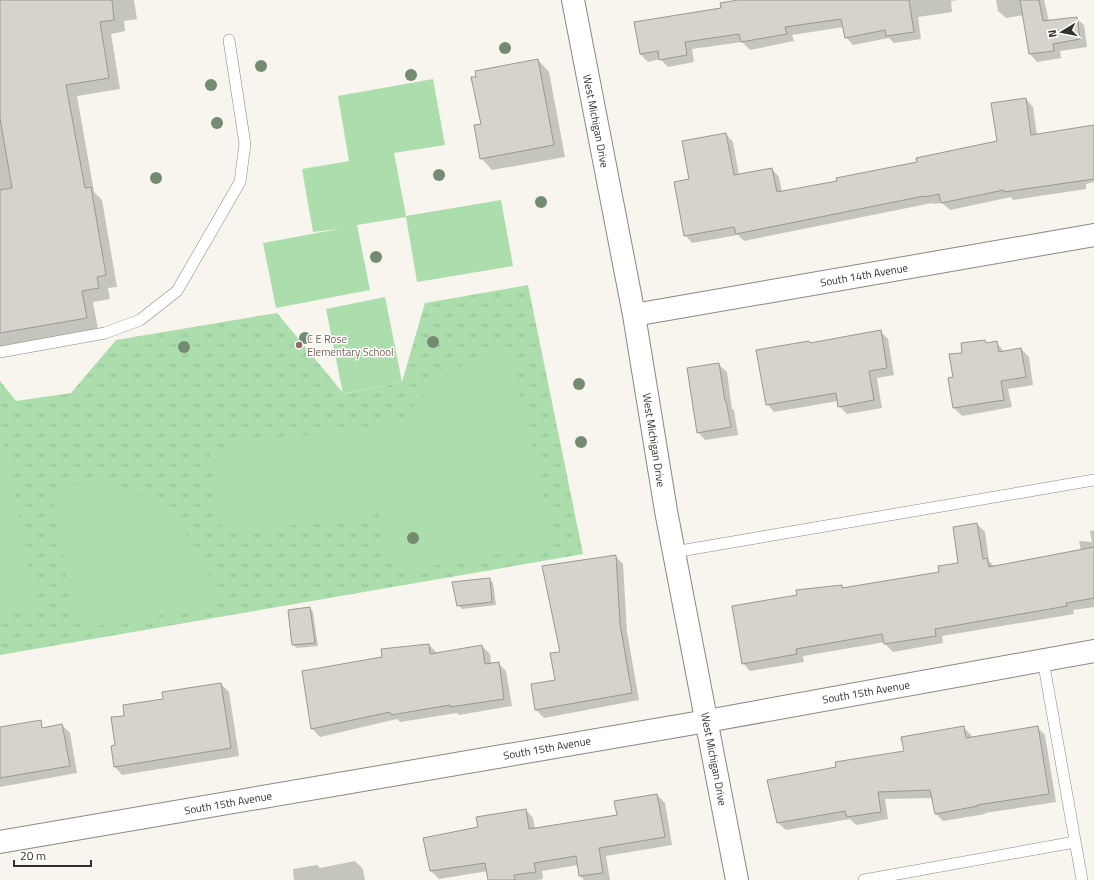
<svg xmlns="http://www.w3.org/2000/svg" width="1094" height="880" font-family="'Titillium Web',sans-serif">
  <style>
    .grass { fill: url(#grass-tufts) }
    .park { fill: #acddac }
    .shadow { fill: #0003; fill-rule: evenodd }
    .building { fill: #d6d3cc; stroke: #9a9891 }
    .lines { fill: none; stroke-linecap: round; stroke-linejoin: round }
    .lane-casing { stroke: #8a8881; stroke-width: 12 }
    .street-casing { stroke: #8a8881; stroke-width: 24 }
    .lane { stroke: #fff; stroke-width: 11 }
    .street { stroke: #fff; stroke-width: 22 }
    .tree { fill: #748b72 }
    .education-dot { fill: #8d6e63; stroke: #fff; stroke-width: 1.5 }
    .labels { text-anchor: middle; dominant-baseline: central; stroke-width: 3; stroke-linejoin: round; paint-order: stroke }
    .street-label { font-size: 11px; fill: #31302d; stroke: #fff }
    .education-label { font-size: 11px; fill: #785e54; stroke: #fff; text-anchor: start }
  </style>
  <defs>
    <pattern id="grass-tufts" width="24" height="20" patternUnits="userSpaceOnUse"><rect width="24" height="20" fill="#acddac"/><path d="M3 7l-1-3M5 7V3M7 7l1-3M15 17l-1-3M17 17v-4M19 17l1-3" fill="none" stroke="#94be94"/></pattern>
  </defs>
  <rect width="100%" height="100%" fill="#f7f5ed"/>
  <!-- grass -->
  <path class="grass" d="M528,285L583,554L0,655V381L16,401L71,393L116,340L277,313L344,394L402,382L425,303Z"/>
  <!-- park -->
  <path class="park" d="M433,79L445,145L394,153L406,216L501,200L513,266L417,282L406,217L357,225L370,290L276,308L263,243L339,229L313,232L302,169L349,161L338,96Z
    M385,297L402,382L343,394L326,309Z
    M507,350L515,375L552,529L544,545L396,573L382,537L379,513L222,535L210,449L401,422L434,383L467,363Z
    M0,425L36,601L30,612L0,616Z
    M109,483L144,497L176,521L206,562L216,605L89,628L74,614L51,492L78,484Z"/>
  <!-- shadow -->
  <path class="shadow" d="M0,0H134L137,19L124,21L125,31L111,34L120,89L77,96L94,192L102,200L117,287L108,288L110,299L93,302L98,329L12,344V346L0,348Z
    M743,0H957L951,1L952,12L918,17L921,39L894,43L889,38L853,45L846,37L844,27L792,35L794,41L750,50L742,42L692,49L694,62L668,67L660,59L648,62L640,54L635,23L722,9Z
    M996,0H1044L1049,21L1076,18L1084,25L1087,47L1060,51L1061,58L1037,62L1030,54L1024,15L1006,18L998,11Z
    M538,60L549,72L565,157L492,170L481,158L482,124Z
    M1026,99L1033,107L1037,135L1094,126V182L1086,184V189L1013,200L1011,197L950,210L942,203L933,204L932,203L744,241L738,235L692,243L685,235L690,180L726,134L733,142L739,175L772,169L779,177L782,192L838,182L919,163L998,142Z
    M880,331L888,339L894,375L877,378L882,408L847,414L839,406L838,401L774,412L767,404L809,342L811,344Z
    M985,341L988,344L996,342L1004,352L1021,349L1029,357L1033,385L1008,389L1012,407L962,416L954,408V378L963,353Z
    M719,365L727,372L732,409L734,410L738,435L705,440L698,432Z
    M977,524L985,532L989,561L995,567L1081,550L1079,541L1092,542L1090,531L1094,530V607L1073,610L1074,614L942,636L943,643L893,652L885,644V642L803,656L804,662L750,671L743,663L798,596L841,586L844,589L941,573L959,564Z
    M616,557L623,564L627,632L639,700L544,718L536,710L532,685L556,680Z
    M489,579L493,583L496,605L462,609L458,605Z
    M310,608L313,612L318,646L297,648L293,645Z
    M429,645L437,653L482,646L490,654L491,664L498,663L506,671L512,706L459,715L457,713L400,722L397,719L320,737L312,729L383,658Z
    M221,684L229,692L239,756L122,775L115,767L112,747L116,746L125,716Z
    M62,725L70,733L77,773L0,787V736Z
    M963,727L971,735V738L1037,727L1045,735L1056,802L985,813V814L943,821L935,813L933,798L885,799L888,819L856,825L850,819L786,830L778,823L838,768L905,751ZM964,735H966L967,742Z
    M657,795L665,803L672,845L606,856L610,880H584L580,876L578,865L542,871L543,879L537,880H489L488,871L439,879L431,871L479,828L526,810L533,818L535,829L618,816Z
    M355,861L363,869L365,880H294L293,869L317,865L320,868Z"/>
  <!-- building -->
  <path class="building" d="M0,0H112L114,20L100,22L109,78L66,85L85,188L91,187L106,275L97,277L99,288L82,291L87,318L0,333V190L12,188L0,118Z
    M738,0H909L914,32L886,36L885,30L845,38L841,19L785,27L787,34L741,42L739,34L685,42L687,55L659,60L658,51L640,54L634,22L721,8L720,3Z
    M1020,0H1039L1043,21L1077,17L1080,39L1053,44L1054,51L1029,54Z
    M538,59L554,145L480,159L474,125L481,124L471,77H476L475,71Z
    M1026,98L1031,135L1094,125V179L1004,192V190L941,203L939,194L925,197L924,196L736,234L734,227L684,236L674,182L689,179L682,141L726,133L734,175L772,168L777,192L837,181L836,178L917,162L916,158L997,141L991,103Z
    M881,330L887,368L869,371L874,400L838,407L836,393L766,405L756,350L809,341L810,343Z
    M985,340L986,343L997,341L999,352L1021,348L1026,377L1001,381L1004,400L953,408L948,378L953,377L949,354L962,353L961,343Z
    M719,363L725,401H726L731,427L697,433L687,368Z
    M977,523L983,559L987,558L989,567L1094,547V598L1066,603L1067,606L935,629L936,636L884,644L882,634L796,649L797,654L742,664L732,606L797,595L796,590L842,585V588L939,572L938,566L958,563L953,527Z
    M616,555L620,624L632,693L535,710L531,684L555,680L550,653L560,652L542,566Z
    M490,578L492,602L457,606L452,582Z
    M310,607L315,643L292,645L288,610Z
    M429,644L430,654L482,645L485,664L499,662L504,699L450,707V705L391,715L390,712L311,729L302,671L382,657L381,649Z
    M221,683L231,748L114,767L111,746L115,745L111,717L124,716L123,705L163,699L162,692Z
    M41,720L42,728L62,724L70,766L0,778V727Z
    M964,726L966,738L1038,726L1049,794L977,805L978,806L935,814L930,790L878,792L881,812L847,817L845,811L777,823L767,780L836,767L835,762L904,751L901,737Z
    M657,794L665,837L599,848L603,873L579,876L576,856L534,863L536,872L514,875L515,880H488L485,863L430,871L423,838L478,827L476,817L526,809L529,829L617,815L614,801Z"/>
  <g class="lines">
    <!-- lane casing -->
    <g class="lane-casing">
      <path id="lane" d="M0,352L105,333L140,320L177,291L240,182L245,144L229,40
        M674,552L1094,480
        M1043,660L1082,880
        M864,880L1075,842"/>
    </g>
    <!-- street casing -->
    <g class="street-casing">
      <path id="street" d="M573,0L634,315L666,511L737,880
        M634,315L1094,235
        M0,842L707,721L1094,651"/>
    </g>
    <!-- lane -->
    <use href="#lane" class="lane"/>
    <!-- street -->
    <use href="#street" class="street"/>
  </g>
  <!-- trees -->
  <g class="tree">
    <circle cx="505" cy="48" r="6"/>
    <circle cx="261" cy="66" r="6"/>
    <circle cx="411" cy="75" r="6"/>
    <circle cx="211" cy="85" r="6"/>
    <circle cx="217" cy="123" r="6"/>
    <circle cx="439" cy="175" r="6"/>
    <circle cx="156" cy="178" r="6"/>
    <circle cx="541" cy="202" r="6"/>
    <circle cx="376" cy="257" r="6"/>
    <circle cx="305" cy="338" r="6"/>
    <circle cx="433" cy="342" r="6"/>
    <circle cx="184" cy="347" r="6"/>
    <circle cx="579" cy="384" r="6"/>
    <circle cx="581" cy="442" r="6"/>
    <circle cx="413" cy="538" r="6"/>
  </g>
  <!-- markers -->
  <circle class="education-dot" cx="299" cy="345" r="4"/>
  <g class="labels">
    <!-- street labels -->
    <g class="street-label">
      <text transform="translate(596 121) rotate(79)">West Michigan Drive</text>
      <text transform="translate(864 275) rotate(-10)">South 14th Avenue</text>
      <text transform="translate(654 440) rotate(81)">West Michigan Drive</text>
      <text transform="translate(866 692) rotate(-10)">South 15th Avenue</text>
      <text transform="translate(547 748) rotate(-10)">South 15th Avenue</text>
      <text transform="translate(714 759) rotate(79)">West Michigan Drive</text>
      <text transform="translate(228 803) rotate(-10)">South 15th Avenue</text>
    </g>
    <!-- education labels -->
    <g class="education-label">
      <text x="307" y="339">C E Rose<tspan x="307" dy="13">Elementary School</tspan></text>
    </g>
  </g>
  <!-- north arrow -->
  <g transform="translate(1062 32) rotate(260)" stroke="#ffffff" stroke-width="3" paint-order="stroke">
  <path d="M0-3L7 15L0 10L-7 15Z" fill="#31302d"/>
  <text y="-6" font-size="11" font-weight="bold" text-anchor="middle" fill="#31302d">N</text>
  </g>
  <!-- scale -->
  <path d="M14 860v6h77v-6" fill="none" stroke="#31302d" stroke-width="2"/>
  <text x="20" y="860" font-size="12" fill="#31302d" stroke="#ffffff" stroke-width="3" paint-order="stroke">20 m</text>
</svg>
